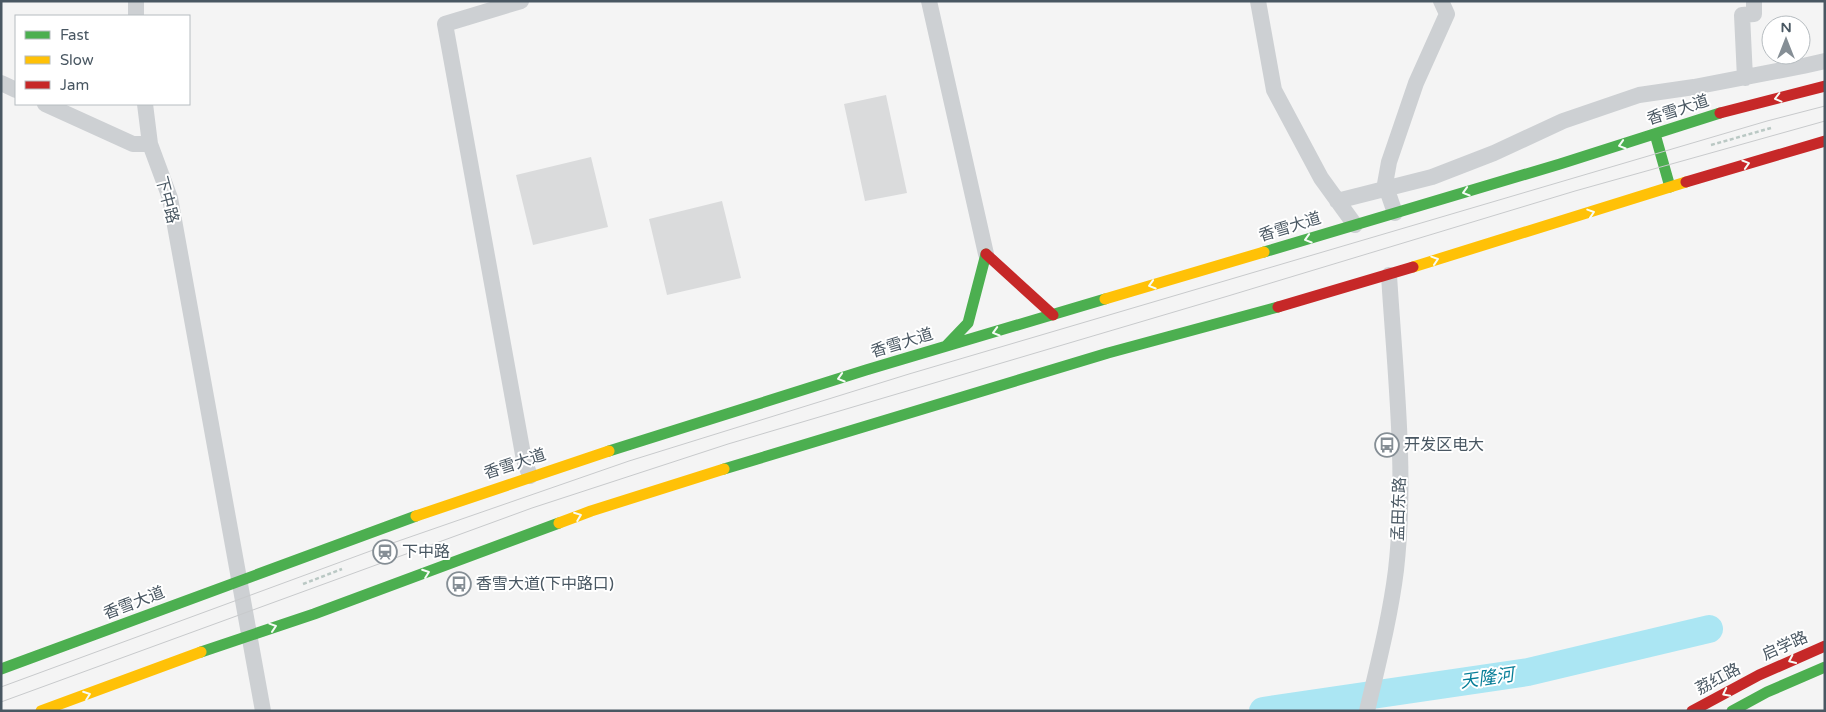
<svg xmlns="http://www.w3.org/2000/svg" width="1826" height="712" font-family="'Varela Round','Noto Sans SC',sans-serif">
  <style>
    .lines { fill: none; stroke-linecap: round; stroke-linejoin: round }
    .river { stroke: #abe6f3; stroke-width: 28 }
    .building { fill: #dadbdc }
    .path { stroke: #bac8c4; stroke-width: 2.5; stroke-dasharray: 4 2.5; stroke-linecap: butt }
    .street { stroke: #cdd0d3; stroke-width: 16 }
    .fast { stroke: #4caf50; stroke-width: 11 }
    .slow { stroke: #ffc107; stroke-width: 11 }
    .jam { stroke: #c62828; stroke-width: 11 }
    .tram { stroke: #c8cacc; stroke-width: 1 }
    .oneway { stroke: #f6fbf6 }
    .labels { text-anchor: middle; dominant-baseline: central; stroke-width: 4; stroke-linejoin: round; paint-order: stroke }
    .street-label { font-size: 16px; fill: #495762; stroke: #fff }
    .poi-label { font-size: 16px; fill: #495762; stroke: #fff; text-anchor: start }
    .water-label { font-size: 18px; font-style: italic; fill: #077e98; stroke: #fff }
  </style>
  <rect width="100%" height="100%" fill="#f4f4f4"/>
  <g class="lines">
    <!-- river -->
    <path class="river" d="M1263,711L1528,672L1709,629"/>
  </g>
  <!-- building -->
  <path class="building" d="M886,95L907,193L865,201L844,104Z
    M591,157L608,227L533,245L516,175Z
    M722,201L741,278L667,295L649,219Z"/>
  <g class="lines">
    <!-- path -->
    <path class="path" d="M1711,145L1771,128
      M303,584L342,569"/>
    <!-- street -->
    <path class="street" d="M136,1V16
      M521,1L445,24L524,460L530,476
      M929,1L986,254
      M1258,1L1274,90L1321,178L1355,225
      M1745,78L1742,15L1754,14V1
      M1,83L16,90
      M45,104L133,144H150
      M145,104L150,144L170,198L263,711
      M1337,201L1432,177L1494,153L1563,121L1639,95L1694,87L1803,66L1825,61
      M1395,213L1385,184L1389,162L1416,83L1447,14L1441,1
      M1367,711C1378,664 1390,618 1396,570C1407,472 1395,373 1389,275"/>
    <!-- fast -->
    <path class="fast" d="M1655,134L1670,187
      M1264,252L1560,164L1720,113
      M946,346L968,323L986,254
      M609,451L866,370L1105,299
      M724,469L1108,353L1278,307
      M201,652L314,614L559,523
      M1,669L416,516
      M1732,711L1767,692L1825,667"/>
    <!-- slow -->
    <path class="slow" d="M1413,267L1686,182
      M1105,299L1264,252
      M416,516L609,451
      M559,523L591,511L724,469
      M41,711L201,652"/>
    <!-- jam -->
    <path class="jam" d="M1720,113L1825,86
      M1686,182L1825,141
      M986,254L1053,315
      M1278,307L1413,267
      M1692,711L1759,675L1825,646"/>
    <!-- tram -->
    <path class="tram" d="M1,687L384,546L629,461L909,374L1767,121L1825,106
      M1,702L532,508L728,444L1228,296L1575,191L1825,121"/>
  </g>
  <!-- one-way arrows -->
  <defs><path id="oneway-chevron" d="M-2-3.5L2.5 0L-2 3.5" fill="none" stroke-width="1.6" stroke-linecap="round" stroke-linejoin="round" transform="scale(1.25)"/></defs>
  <g class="oneway">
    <use href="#oneway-chevron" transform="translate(1778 98) rotate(166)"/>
    <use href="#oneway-chevron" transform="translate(1622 145) rotate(163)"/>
    <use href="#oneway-chevron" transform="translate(1746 164) rotate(-17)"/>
    <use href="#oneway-chevron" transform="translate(1466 192) rotate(163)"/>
    <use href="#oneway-chevron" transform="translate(1591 213) rotate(-18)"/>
    <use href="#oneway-chevron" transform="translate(1308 239) rotate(163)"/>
    <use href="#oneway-chevron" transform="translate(1435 260) rotate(-18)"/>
    <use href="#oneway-chevron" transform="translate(1152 285) rotate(163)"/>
    <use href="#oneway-chevron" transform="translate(996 332) rotate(164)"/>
    <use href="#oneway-chevron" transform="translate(841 378) rotate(163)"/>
    <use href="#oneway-chevron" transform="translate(578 516) rotate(-21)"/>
    <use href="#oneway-chevron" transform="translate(426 573) rotate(-20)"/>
    <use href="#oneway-chevron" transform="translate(273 627) rotate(-18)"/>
    <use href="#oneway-chevron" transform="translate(1792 660) rotate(155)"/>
    <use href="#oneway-chevron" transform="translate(1726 693) rotate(153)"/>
    <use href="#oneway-chevron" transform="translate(87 695) rotate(-20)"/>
  </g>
  <!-- icons -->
  <defs>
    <g id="bus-ring" transform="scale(1.25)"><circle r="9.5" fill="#fff" stroke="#858e95" stroke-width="1.5"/><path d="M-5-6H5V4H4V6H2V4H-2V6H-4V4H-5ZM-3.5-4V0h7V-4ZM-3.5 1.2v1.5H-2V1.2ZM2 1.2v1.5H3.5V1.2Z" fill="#858e95"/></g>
    <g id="station-ring" transform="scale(1.25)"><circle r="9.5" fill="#fff" stroke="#858e95" stroke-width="1.5"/><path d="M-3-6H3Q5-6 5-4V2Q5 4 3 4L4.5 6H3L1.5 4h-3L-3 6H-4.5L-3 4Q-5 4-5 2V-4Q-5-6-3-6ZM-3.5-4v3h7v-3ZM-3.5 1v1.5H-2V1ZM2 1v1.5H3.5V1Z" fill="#858e95"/></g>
  </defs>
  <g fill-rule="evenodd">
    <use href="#bus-ring" x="1387" y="445"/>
    <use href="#station-ring" x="385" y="552"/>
    <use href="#bus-ring" x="459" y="584"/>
  </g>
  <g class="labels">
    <!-- street labels -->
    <g class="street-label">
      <text transform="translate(1678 110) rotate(-18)">香雪大道</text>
      <text transform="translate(167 200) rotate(75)">下中路</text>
      <text transform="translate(1290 227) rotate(-17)">香雪大道</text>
      <text transform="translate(902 343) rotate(-17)">香雪大道</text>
      <text transform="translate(515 464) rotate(-18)">香雪大道</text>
      <text transform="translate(1399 509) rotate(-88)">孟田东路</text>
      <text transform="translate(134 603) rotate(-21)">香雪大道</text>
      <text transform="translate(1785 646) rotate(-24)">启学路</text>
      <text transform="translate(1718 679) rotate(-28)">荔红路</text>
    </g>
    <!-- poi labels -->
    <g class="poi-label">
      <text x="1404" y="445">开发区电大</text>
      <text x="402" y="552">下中路</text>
      <text x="476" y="584">香雪大道(下中路口)</text>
    </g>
    <!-- water labels -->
    <g class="water-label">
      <text transform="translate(1487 678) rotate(-8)">天隆河</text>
    </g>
  </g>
  <!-- border -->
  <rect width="1826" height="712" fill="none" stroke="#495762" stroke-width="5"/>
  <!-- legend -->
  <rect x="15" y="15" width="175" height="90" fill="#ffffff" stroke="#b6bcc0"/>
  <rect x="25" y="31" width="25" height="8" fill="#4caf50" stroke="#b6bcc0"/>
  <text x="60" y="40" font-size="15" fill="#495762">Fast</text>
  <rect x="25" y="56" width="25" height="8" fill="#ffc107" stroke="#b6bcc0"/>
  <text x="60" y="65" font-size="15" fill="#495762">Slow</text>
  <rect x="25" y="81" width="25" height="8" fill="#c62828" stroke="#b6bcc0"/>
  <text x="60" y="90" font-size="15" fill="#495762">Jam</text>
  <!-- north arrow -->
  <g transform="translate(1786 40)"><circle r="24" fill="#ffffff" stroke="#b6bcc0"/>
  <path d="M0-4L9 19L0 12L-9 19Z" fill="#858e95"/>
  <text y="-8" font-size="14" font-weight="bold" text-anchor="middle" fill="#495762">N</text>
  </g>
</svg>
